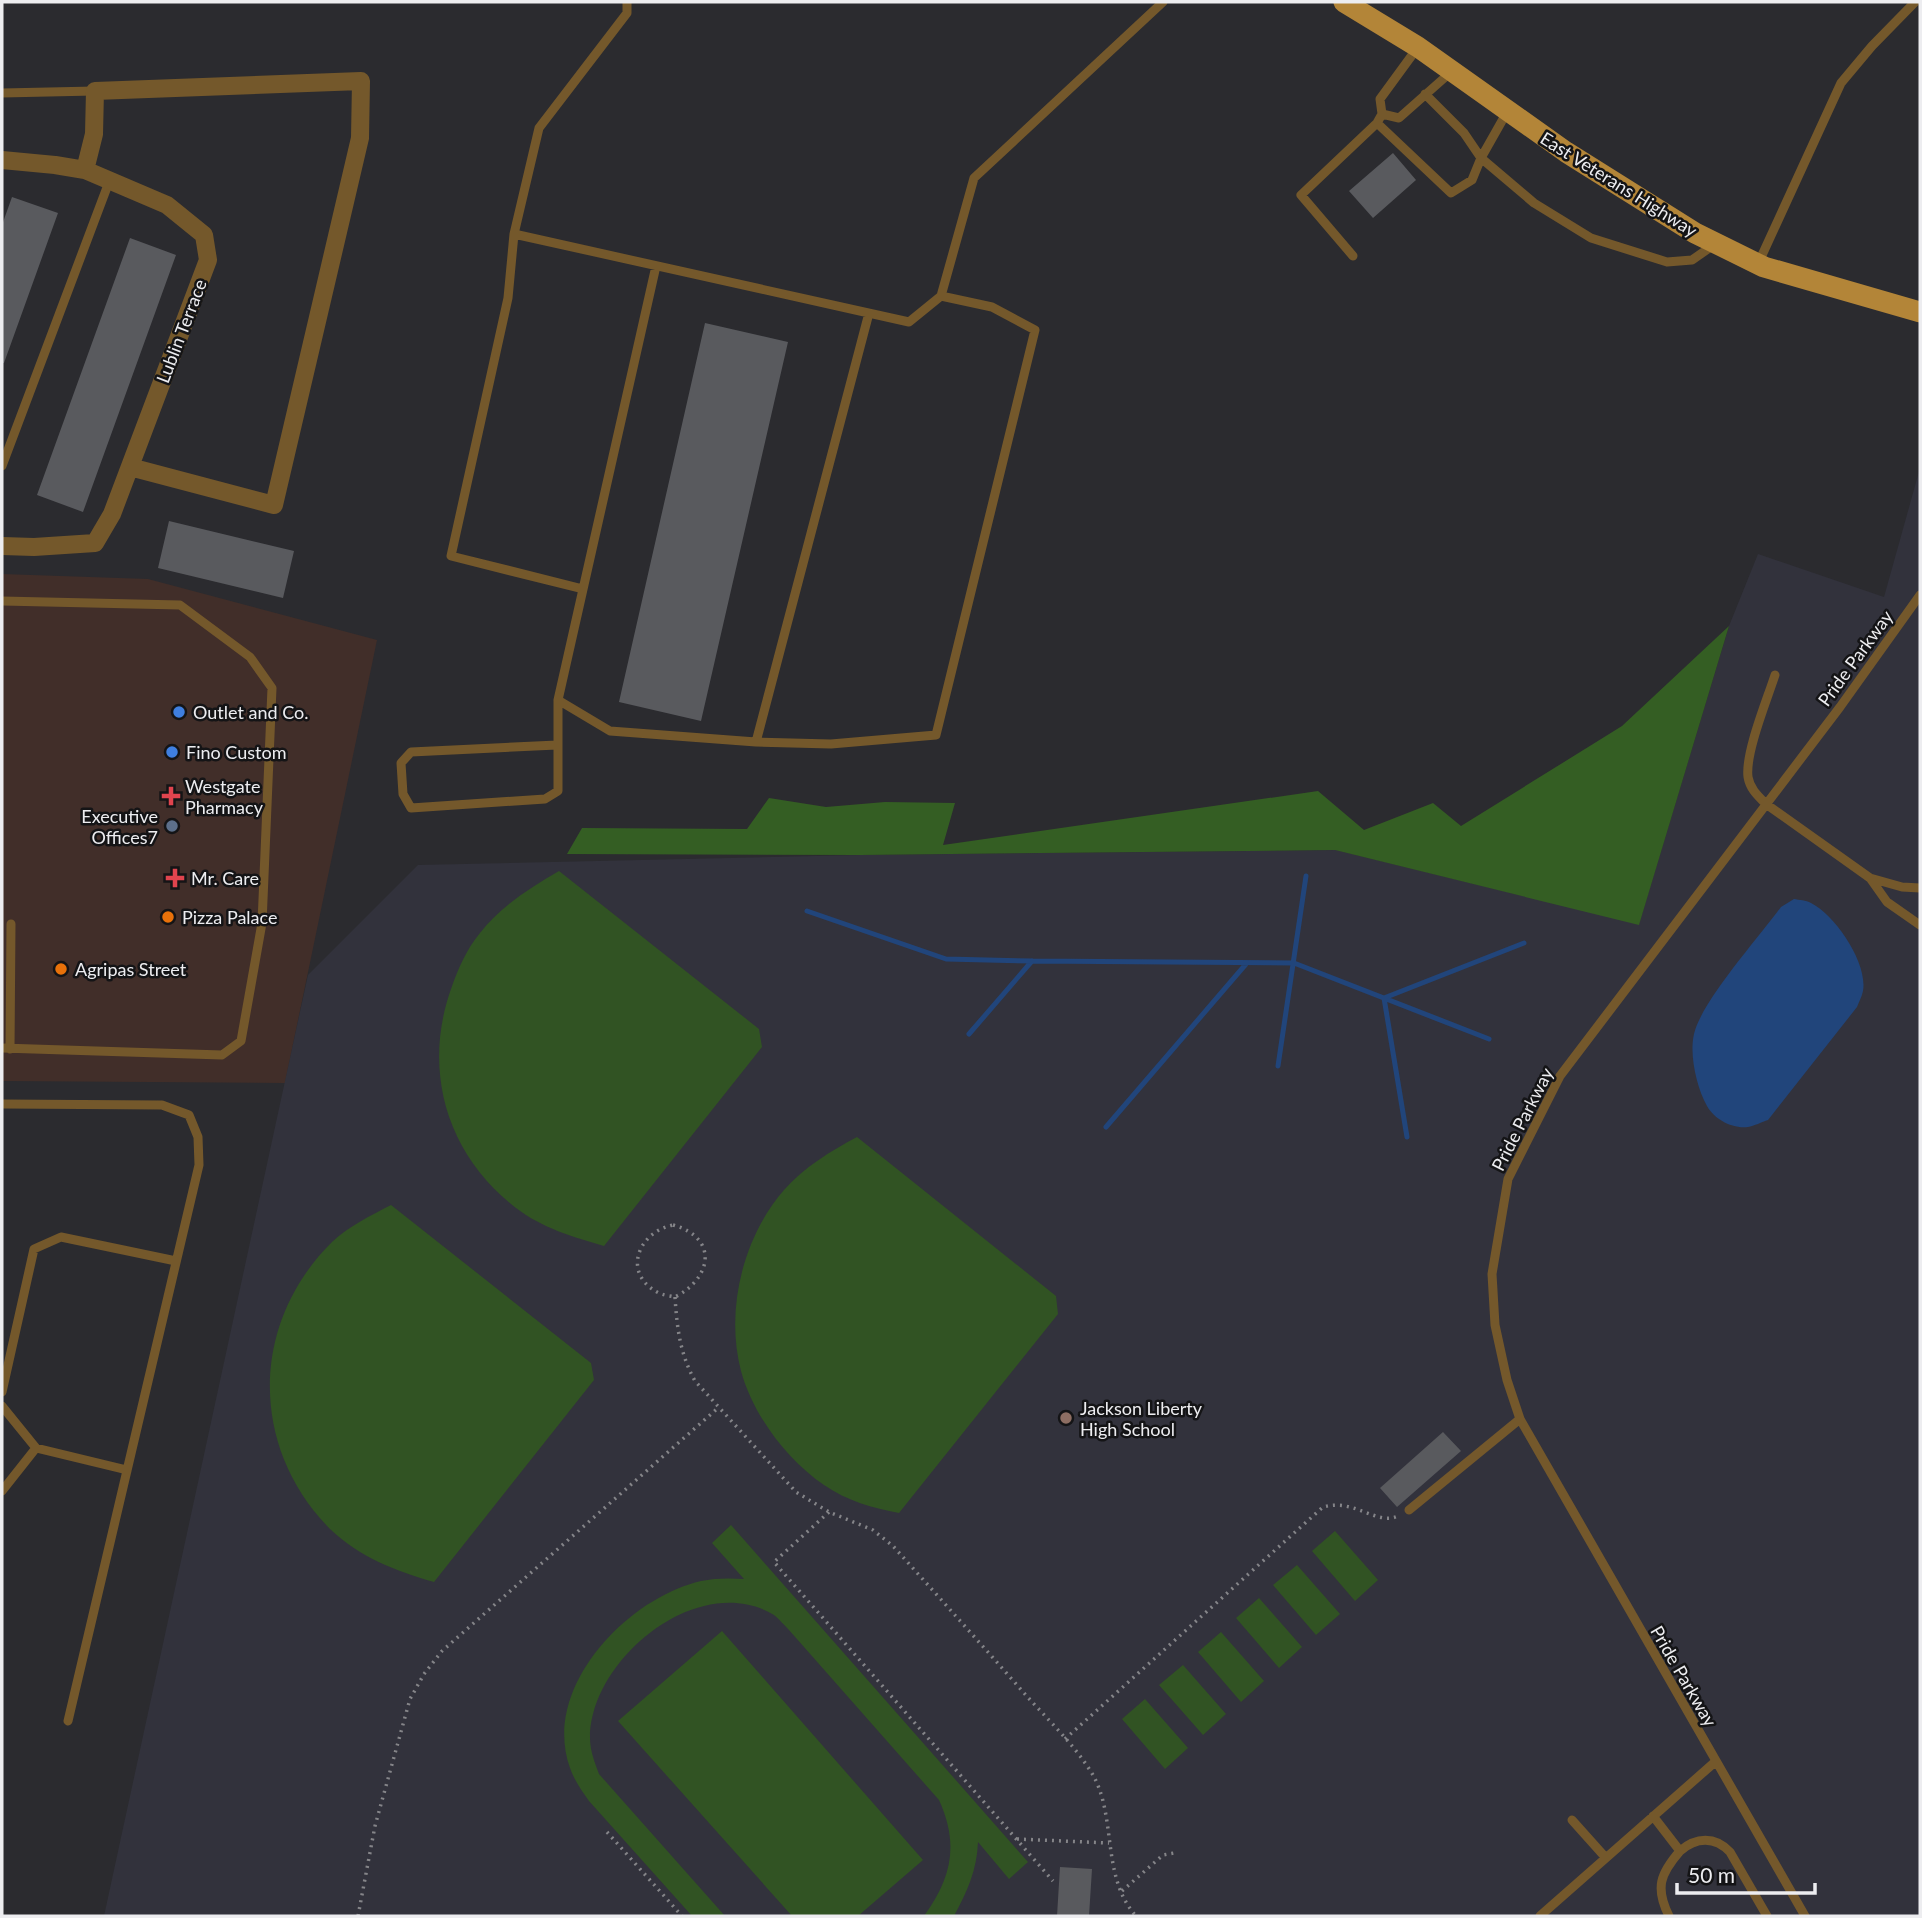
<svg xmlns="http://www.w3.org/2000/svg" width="1922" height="1918" font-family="Lato,sans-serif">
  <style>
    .commercial { fill: #412e29 }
    .built { fill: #32323c }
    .green { fill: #315323 }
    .forest { fill: #345e23 }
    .water { fill: #21457b }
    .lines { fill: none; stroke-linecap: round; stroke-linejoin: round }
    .stream { stroke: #21457b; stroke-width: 5 }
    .building { fill: #595a5e }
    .path { stroke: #858589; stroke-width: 3.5; stroke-dasharray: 2 5; stroke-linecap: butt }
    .lane { stroke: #74582b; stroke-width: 9 }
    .street { stroke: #74582b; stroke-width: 18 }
    .primary { stroke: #b38538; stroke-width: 21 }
    .shop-dot { fill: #3f7fe0; stroke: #141416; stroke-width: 2.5 }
    .health-dot { fill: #e0444e; stroke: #141416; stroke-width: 2.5 }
    .service-dot { fill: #5c6f8a; stroke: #141416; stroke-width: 2.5 }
    .food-dot { fill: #e8710a; stroke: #141416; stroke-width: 2.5 }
    .education-dot { fill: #8d6e63; stroke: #141416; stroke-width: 2.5 }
    .labels { text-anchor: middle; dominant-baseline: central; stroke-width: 5; stroke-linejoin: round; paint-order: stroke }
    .street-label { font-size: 18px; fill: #ededf0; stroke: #141416 }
    .poi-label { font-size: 18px; fill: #ededf0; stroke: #141416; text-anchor: start }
  </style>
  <rect width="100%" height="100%" fill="#2b2b2f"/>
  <!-- commercial -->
  <path class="commercial" d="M2,574L148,579L377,640L285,1083L2,1081Z"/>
  <!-- built -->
  <path class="built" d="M1920,468V1916H104L308,975L418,865L860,855L1336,850L1639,924L1729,626L1758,554L1884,597Z"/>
  <!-- green -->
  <path class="green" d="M559,871L759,1029L762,1047L604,1246C573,1237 542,1228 516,1208C447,1155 422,1071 451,989C458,969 466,950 480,933C501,906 530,888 559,871Z
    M857,1137L1056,1296L1058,1314L899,1513C873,1508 847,1501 824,1485C787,1460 753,1415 741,1371C725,1310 743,1237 784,1190C804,1167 831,1151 857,1137Z
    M391,1205L591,1363L594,1380L434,1582C396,1571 359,1557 330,1529C249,1447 250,1323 332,1242C349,1226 370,1216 391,1205Z
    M731,1525L1028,1862L1009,1879L978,1842C977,1870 967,1892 954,1916H924C952,1877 959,1844 939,1800L789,1630C784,1625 779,1619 774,1615C699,1570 590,1659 590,1738C590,1751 595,1763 599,1774L725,1916H692L589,1801C582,1791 574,1780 570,1768C541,1688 627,1598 701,1581C715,1578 730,1578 744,1579L712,1543Z
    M1335,1531L1378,1580L1355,1601L1312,1551Z
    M1297,1565L1340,1614L1316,1635L1273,1585Z
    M1259,1598L1302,1647L1279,1668L1236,1618Z
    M722,1631L923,1860L858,1916H792L618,1721Z
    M1221,1632L1264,1681L1241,1702L1198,1652Z
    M1183,1665L1226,1714L1203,1735L1159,1685Z
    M1145,1699L1188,1748L1165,1769L1122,1719Z"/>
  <!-- forest -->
  <path class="forest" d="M1729,626L1639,925L1335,850L860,855L567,854L582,828L747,829L769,798L826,807L885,802L955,803L943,845L1318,791L1364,830L1433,803L1461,826L1622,726Z"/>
  <!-- water -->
  <path class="water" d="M1794,899C1799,900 1806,900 1811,903C1835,915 1868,963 1863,991C1862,996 1859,1002 1857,1007L1768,1120C1762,1122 1754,1126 1748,1127C1732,1129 1714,1119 1707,1106C1697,1088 1689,1055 1694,1034C1701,1002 1760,936 1781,907Z"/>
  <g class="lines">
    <!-- stream -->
    <path class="stream" d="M807,911L946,959L1032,961L1294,963L1489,1039
      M969,1034L1032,961
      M1278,1066L1306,876
      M1106,1127L1246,964
      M1407,1137L1384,998L1524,943"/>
  </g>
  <!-- building -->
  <path class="building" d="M1393,153L1416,180L1373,218L1349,191Z
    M12,197L58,213L4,363H2V225Z
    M130,238L176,255L83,512L37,495Z
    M705,323L788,342L701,721L619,702Z
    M169,521L294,551L283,598L158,568Z
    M1443,1432L1461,1451L1397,1507L1380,1488Z
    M1060,1867L1092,1869L1089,1916H1057Z"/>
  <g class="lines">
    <!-- path -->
    <path class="path" d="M673,1225C719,1238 712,1278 675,1297C670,1296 663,1295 659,1293C621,1274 638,1232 673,1225Z
      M675,1297C677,1328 680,1354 695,1381L796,1492L829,1512L873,1530L893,1546C937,1595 981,1644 1024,1693C1047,1719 1075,1745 1093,1775C1117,1818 1101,1877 1136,1916
      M829,1512L774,1562L1053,1881
      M1065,1739L1323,1507C1355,1498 1376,1526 1398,1516
      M607,1832L682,1916
      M1017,1839L1109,1843
      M1122,1891L1163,1855L1174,1853
      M358,1916L375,1826L410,1699L424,1674L442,1651L718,1408"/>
    <!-- lane -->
    <path class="lane" d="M627,2V13L539,128L514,234L909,322L941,296L974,178L1163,2
      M2,93L95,91
      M1425,94L1464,133L1481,158L1534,203L1591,238L1667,262L1692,260L1715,244
      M1382,114L1399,118L1451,72
      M1377,123L1451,193L1472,180L1481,158L1507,112
      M514,234L508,298L451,556L583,589
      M1353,256L1301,195L1377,123L1382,114L1380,99L1418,47
      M1758,264L1841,83L1872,46L1915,2
      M656,266L558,700L610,731L756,742L869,313
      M2,466L109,182
      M2,601L180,605L250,657L272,688L262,923L241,1041L222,1055L2,1048
      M1775,675C1767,700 1745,753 1748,777C1750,789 1758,796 1766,804L1870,878L1887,902L1920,925
      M756,742L831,744L936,735L1035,330L992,307L941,296
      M557,745L411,752L401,763L403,794L411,808L545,799L558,791V700
      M1870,878L1902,887L1920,888
      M10,1049L11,924
      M2,1104L162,1105L189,1115L198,1137L199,1165L68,1721
      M2,1392L34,1249L61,1237L176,1261
      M2,1406L36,1448
      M2,1491L36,1448L127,1470
      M1409,1510L1520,1419
      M1653,1816L1680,1851C1660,1874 1655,1888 1669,1916
      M1572,1820L1606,1858
      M1680,1851C1696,1837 1715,1836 1730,1852L1767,1916
      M1540,1916L1715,1762
      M1805,1916L1520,1419L1507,1380L1495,1325L1492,1274L1508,1179L1560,1076L1840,707L1920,595"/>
    <!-- street -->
    <path class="street" d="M2,160L55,165L85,170L167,205L204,235L208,260L112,514L95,543L34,547L2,546
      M85,170L94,134L95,91L361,81L360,138L274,505L130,467"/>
    <!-- primary -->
    <path class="primary" d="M1344,2L1418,47L1566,152L1695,233L1764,267L1920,312"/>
  </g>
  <!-- markers -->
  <g class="shop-dot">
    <circle cx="179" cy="712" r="7"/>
    <circle cx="172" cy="752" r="7"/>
  </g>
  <g class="health-dot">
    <path d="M167.5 785.5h7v7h7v7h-7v7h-7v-7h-7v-7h7z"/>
    <path d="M171.5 867.5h7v7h7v7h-7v7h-7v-7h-7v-7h7z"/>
  </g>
  <circle class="service-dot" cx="172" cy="826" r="7"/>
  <g class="food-dot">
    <circle cx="168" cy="917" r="7"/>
    <circle cx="61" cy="969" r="7"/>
  </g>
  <circle class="education-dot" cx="1066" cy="1418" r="7"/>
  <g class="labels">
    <!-- street labels -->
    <g class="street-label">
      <text transform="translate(1619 184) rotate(32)">East Veterans Highway</text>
      <text transform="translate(181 331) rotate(-69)">Lublin Terrace</text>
      <text transform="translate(1855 658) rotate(-54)">Pride Parkway</text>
      <text transform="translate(1522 1119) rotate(-63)">Pride Parkway</text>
      <text transform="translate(1684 1676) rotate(60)">Pride Parkway</text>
    </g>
    <!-- poi labels -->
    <g class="poi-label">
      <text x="193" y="712">Outlet and Co.</text>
      <text x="186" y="752">Fino Custom</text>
      <text x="185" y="786">Westgate<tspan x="185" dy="21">Pharmacy</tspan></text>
      <text x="158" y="816" text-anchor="end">Executive<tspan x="158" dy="21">Offices7</tspan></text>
      <text x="191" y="878">Mr. Care</text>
      <text x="182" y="917">Pizza Palace</text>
      <text x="75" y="969">Agripas Street</text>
      <text x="1080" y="1408">Jackson Liberty<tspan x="1080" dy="21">High School</tspan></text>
    </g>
  </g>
  <!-- border -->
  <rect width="1922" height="1918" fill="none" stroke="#ededf0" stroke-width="7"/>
  <!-- scale -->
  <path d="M1677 1883v10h138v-10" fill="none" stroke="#ededf0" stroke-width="3.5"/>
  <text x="1688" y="1883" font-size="21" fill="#ededf0" stroke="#141416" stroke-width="5" paint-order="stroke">50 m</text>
</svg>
